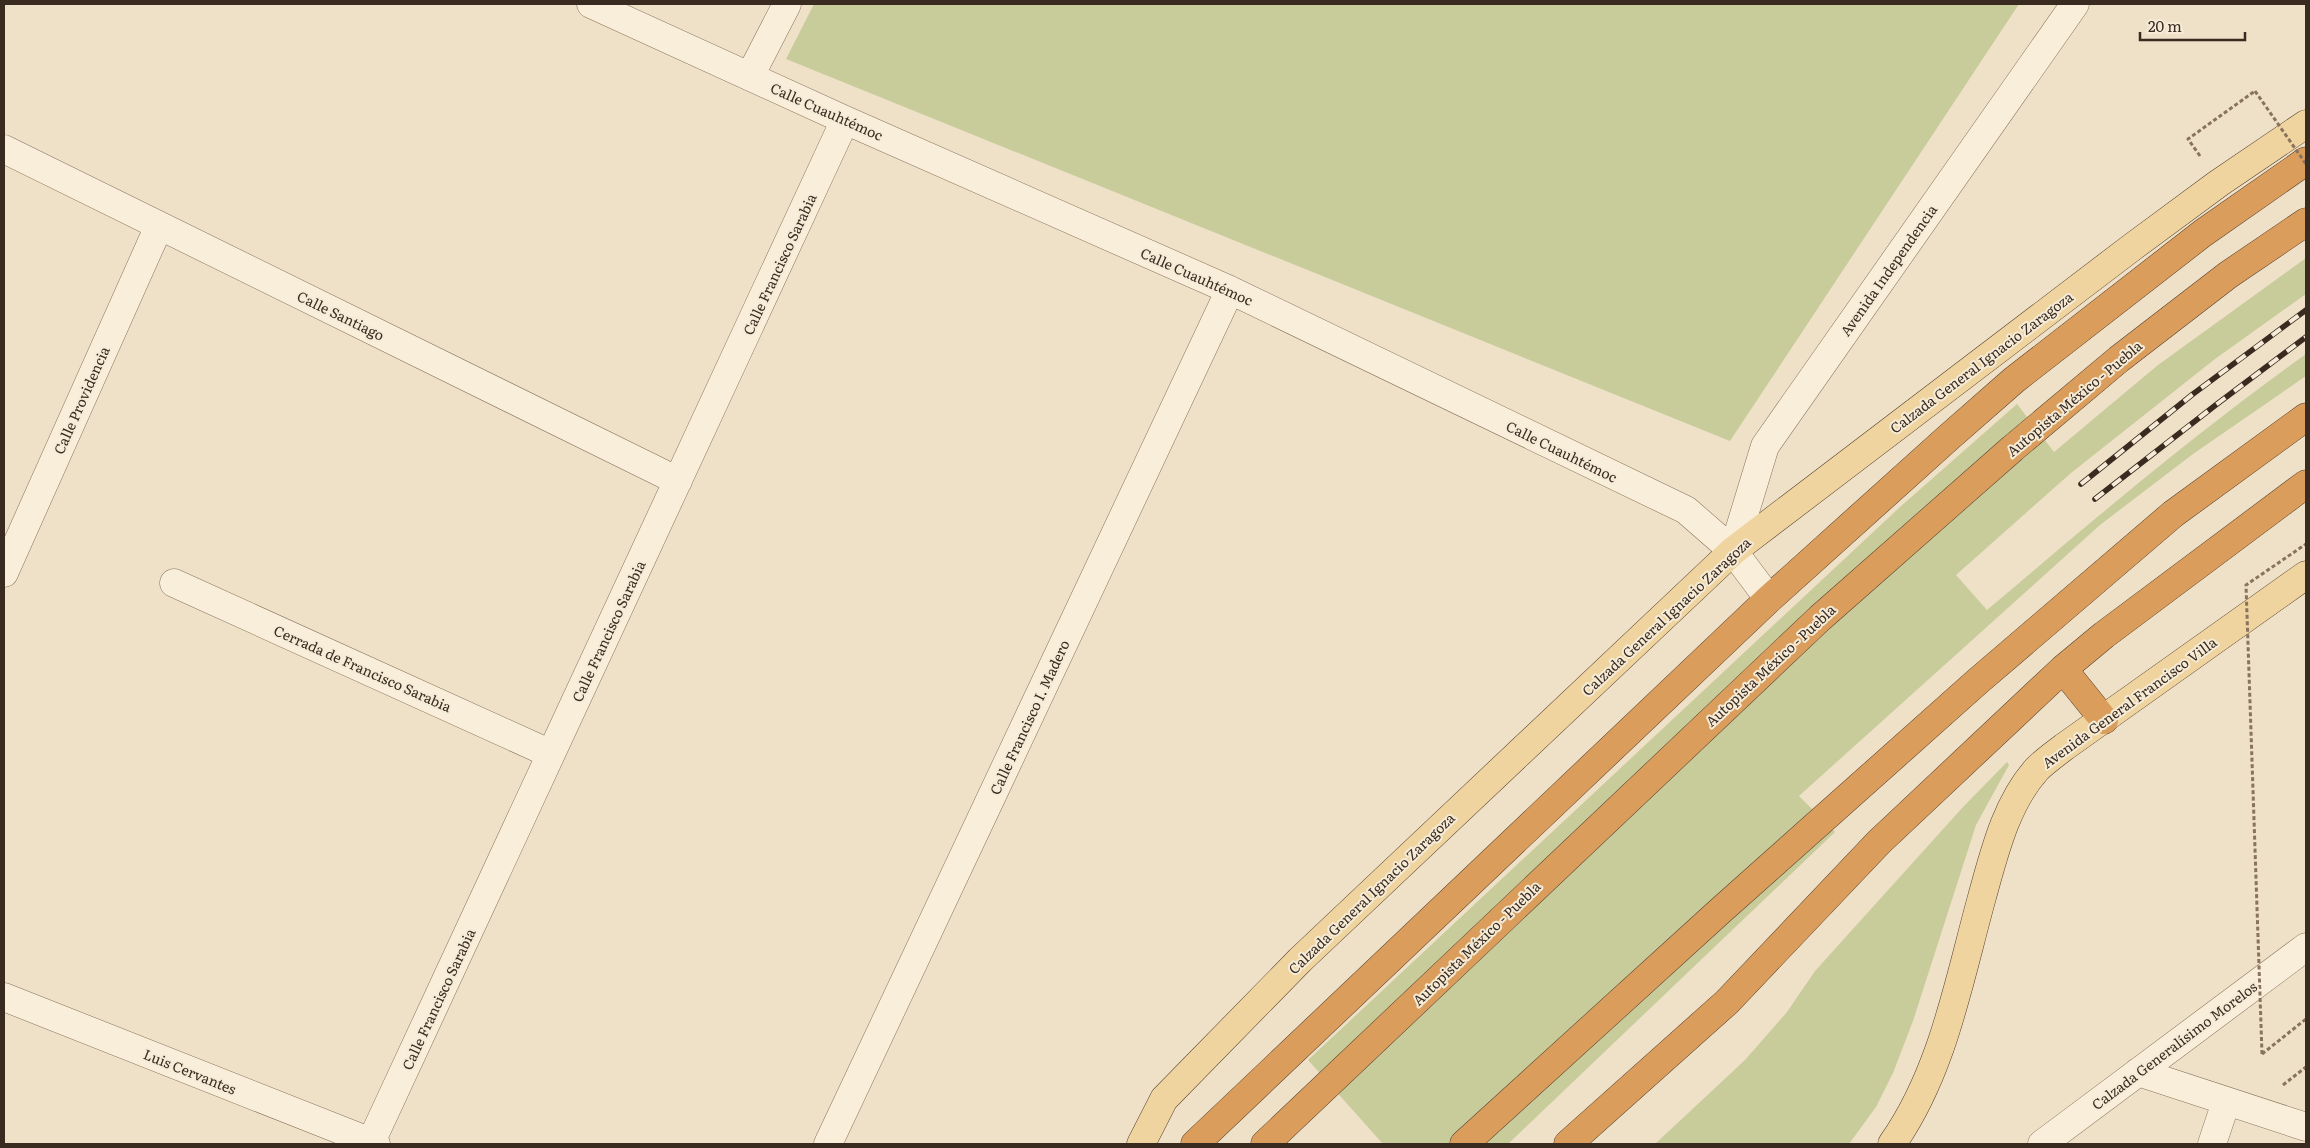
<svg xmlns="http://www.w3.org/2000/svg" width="2310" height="1148" font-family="Literata,serif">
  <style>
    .green { fill: #c8cc9b }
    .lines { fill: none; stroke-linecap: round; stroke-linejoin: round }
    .minor-casing { stroke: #89735d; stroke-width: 29 }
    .major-casing { stroke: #574130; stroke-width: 29 }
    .highway-casing { stroke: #574130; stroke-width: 29 }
    .path { stroke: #89735d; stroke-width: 3; stroke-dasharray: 4 2.5; stroke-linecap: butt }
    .minor { stroke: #f8eeda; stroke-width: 28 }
    .major { stroke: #efd4a0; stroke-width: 28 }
    .highway { stroke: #da9d5b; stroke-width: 28 }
    .rail-casing { stroke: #3a2b20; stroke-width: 5.5 }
    .rail { stroke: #f5ebd6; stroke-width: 4; stroke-dasharray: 11; stroke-linecap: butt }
    .path-bridge { stroke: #89735d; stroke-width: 3; stroke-dasharray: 4 2.5; stroke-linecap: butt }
    .labels { text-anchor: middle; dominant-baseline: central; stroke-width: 4; stroke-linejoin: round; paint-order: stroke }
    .street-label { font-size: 14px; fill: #3a2b20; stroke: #f5ebd6 }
  </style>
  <rect width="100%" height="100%" fill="#eee1c7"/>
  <!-- green -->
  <path class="green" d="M814,4H2019L1730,441L786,59Z
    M2306,258V294L2215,359L2071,473L1956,575L1987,610C2091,522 2195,433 2306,354V376L2193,454L2100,525L1799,796L1835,832L1508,1144H1383L1308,1060L1900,507L2017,404L2054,452L2158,365Z
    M2007,762L2009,765L1976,825L1913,1021L1893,1073L1876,1107L1849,1144H1655L1745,1060L1787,1012L1815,971L1963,807Z"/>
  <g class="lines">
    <!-- minor casing -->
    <g class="minor-casing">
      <path id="minor" d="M591,4L845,120L1230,290L1686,510L1733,551L1769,599
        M750,76L787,4
        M4,149L678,481
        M1733,551L1765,446L2075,4
        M4,573L159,226
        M174,583L551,754
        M4,997L376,1144
        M2138,1072L2306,1127
        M371,1142L845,120
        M828,1144L1230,290
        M2042,1144L2306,947
        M2212,1144L2226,1102"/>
    </g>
    <!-- major casing -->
    <g class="major-casing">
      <path id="major" d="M1141,1144L1164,1099L1300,960L1733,551L2131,248L2219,183L2306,124
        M1892,1144C1943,1072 1959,980 1982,897C1994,854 2006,803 2037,769C2045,761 2055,754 2064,747L2306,575"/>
    </g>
    <!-- highway casing -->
    <g class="highway-casing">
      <path id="highway" d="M2063,669L2104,720
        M1195,1144L1769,599L1949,437L2014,380L2203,233L2306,161
        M1265,1144L1820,618L2013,448L2119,359L2228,275L2306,222
        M1464,1144L1720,911L1978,681L2173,514L2306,417
        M1568,1144L1727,1002L1879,842L2063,669L2104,635L2306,484"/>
    </g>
    <!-- path -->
    <path class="path" d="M2200,156L2188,139L2255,91
      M2262,1054L2306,1019
      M2283,1085L2306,1067"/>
    <!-- minor -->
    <use href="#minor" class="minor"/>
    <!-- major -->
    <use href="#major" class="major"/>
    <!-- highway -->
    <use href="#highway" class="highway"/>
    <!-- rail casing -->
    <g class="rail-casing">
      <path id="rail" d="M2081,484L2193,394L2306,310
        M2095,499L2217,404L2306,337"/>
    </g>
    <!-- rail -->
    <use href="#rail" class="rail"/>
    <!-- path-bridge -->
    <path class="path-bridge" d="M2255,91L2306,164
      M2262,1054L2246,585L2306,544"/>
  </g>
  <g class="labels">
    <!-- street labels -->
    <g class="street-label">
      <text transform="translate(827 111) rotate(24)">Calle Cuauhtémoc</text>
      <text transform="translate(779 264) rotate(-65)">Calle Francisco Sarabia</text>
      <text transform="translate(1888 270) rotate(-55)">Avenida Independencia</text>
      <text transform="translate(1197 276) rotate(24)">Calle Cuauhtémoc</text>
      <text transform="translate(341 315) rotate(26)">Calle Santiago</text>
      <text transform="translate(1981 362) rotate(-37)">Calzada General Ignacio Zaragoza</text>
      <text transform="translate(2074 398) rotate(-40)">Autopista México - Puebla</text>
      <text transform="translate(81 400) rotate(-66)">Calle Providencia</text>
      <text transform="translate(1562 451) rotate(26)">Calle Cuauhtémoc</text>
      <text transform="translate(1666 616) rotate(-43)">Calzada General Ignacio Zaragoza</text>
      <text transform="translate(608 631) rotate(-65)">Calle Francisco Sarabia</text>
      <text transform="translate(1770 665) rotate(-43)">Autopista México - Puebla</text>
      <text transform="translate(363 668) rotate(24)">Cerrada de Francisco Sarabia</text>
      <text transform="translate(2129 702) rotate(-36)">Avenida General Francisco Villa</text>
      <text transform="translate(1029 717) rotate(-65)">Calle Francisco I. Madero</text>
      <text transform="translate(1371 893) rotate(-44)">Calzada General Ignacio Zaragoza</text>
      <text transform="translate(1476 943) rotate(-44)">Autopista México - Puebla</text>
      <text transform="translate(438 999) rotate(-65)">Calle Francisco Sarabia</text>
      <text transform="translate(2174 1045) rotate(-37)">Calzada Generalísimo Morelos</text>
      <text transform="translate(190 1071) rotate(22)">Luis Cervantes</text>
    </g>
  </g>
  <!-- border -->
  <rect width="2310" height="1148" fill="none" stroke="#3a2b20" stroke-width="10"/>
  <!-- scale -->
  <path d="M2140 32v8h105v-8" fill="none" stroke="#3a2b20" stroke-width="2.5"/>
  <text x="2148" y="32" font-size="15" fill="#3a2b20" stroke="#f5ebd6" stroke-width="4" paint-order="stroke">20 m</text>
</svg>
